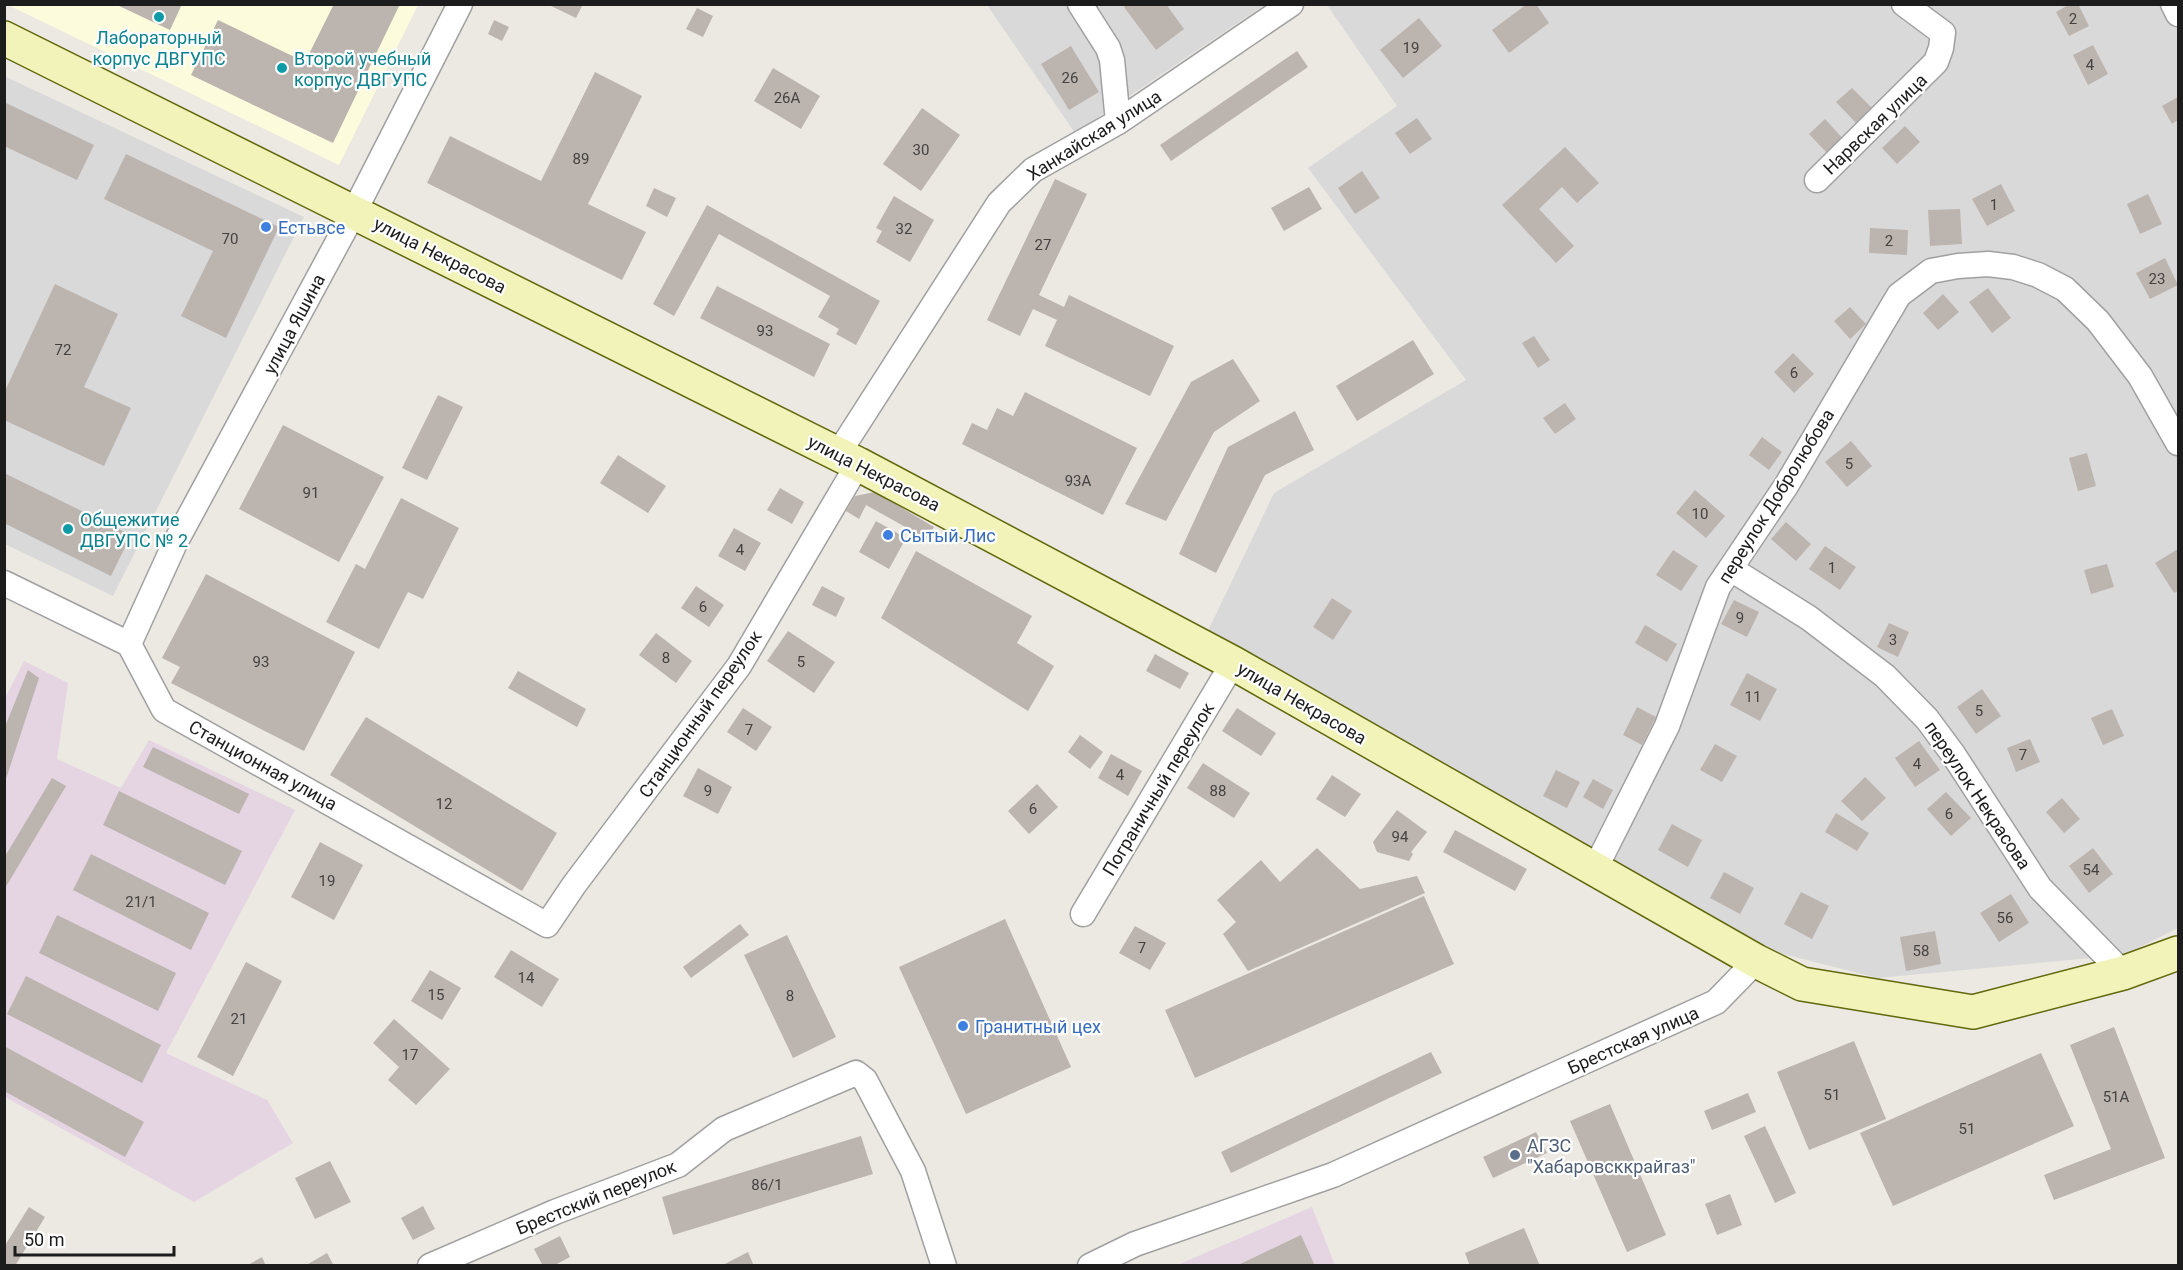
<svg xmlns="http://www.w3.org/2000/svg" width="2183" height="1270" font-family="Roboto,sans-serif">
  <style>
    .residential { fill: #dad9d9 }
    .industrial { fill: #e5d5e2 }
    .education { fill: #fcfbdc }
    .building { fill: #bcb4af }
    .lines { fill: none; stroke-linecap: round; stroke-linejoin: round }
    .street-casing { stroke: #a0a0a0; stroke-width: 27 }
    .secondary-casing { stroke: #61680d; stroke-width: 36 }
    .street { stroke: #fff; stroke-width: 24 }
    .secondary { stroke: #f2f3b9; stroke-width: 33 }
    .culture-dot { fill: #0f9aa8; stroke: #fff; stroke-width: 2 }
    .shop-dot { fill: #3f7fe0; stroke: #fff; stroke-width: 2 }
    .service-dot { fill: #5c6f8a; stroke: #fff; stroke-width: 2 }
    .labels { text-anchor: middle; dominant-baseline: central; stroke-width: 4.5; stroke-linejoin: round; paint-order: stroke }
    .number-label { font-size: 15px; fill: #444241 }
    .culture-label { font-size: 18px; fill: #0d838f; stroke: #fff; text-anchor: start }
    .street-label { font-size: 18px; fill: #1c1c1c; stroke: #fff }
    .shop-label { font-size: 18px; fill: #366cbe; stroke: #fff; text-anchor: start }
    .service-label { font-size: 18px; fill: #4e5e75; stroke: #fff; text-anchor: start }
  </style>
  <rect width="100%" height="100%" fill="#ece9e2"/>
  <!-- residential -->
  <path class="residential" d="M987,5H1264L1075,133Z
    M1327,5H2178V928L2124,955L1878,978L1779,953L1207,633L1274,493L1466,380L1308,168L1397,106Z
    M4,76L304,217L113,596L5,544Z"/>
  <!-- industrial -->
  <path class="industrial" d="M24,661L68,683L57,759L121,788L149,740L295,810L166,1053L267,1100L293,1143L194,1202L5,1097L4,700Z
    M1312,1207L1335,1265L1175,1266Z"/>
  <!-- education -->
  <path class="education" d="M8,5H418L339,165Z"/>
  <!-- building -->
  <path class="building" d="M115,4H182L170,30Z
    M334,4H400L333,143L191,75L218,20L305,62Z
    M547,4H583L576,18Z
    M1127,4H1166L1184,29L1156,50L1124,7Z
    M1527,4H1536L1549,23L1509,53L1492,30Z
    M2070,4H2078L2089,26L2069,36L2056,12Z
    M697,8L713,16L703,37L686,29Z
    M1419,18L1442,46L1403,78L1380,50Z
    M494,20L509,27L502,41L488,34Z
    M2093,45L2108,74L2088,85L2073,55Z
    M1071,46L1099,92L1069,110L1041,64Z
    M1297,51L1308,67L1171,161L1160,145Z
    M773,68L820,96L801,129L754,101Z
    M595,72L642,96L588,204L646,232L622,280L427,183L450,136L541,181Z
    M1852,88L1872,108L1856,123L1836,102Z
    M2178,97V120L2172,124L2162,106Z
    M4,102L94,145L77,180L4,146Z
    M922,108L960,135L921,191L883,164Z
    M1417,118L1432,139L1410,154L1395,133Z
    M1825,119L1844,140L1828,154L1809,134Z
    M1905,126L1920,142L1897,164L1882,148Z
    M1565,147L1599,183L1577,203L1562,187L1539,209L1574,246L1556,263L1502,205Z
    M126,154L279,227L226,338L181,316L213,251L104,199Z
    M1362,171L1380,198L1355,214L1338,188Z
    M1055,179L1087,194L1039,295L1064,307L1069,295L1174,346L1150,396L1045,346L1057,320L1033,309L1020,336L987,320Z
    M2001,184L2015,211L1987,226L1972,199Z
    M1309,187L1322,209L1284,231L1271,208Z
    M654,188L676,198L667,217L646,206Z
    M2148,194L2162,224L2140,234L2127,204Z
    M894,196L934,220L910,262L876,242L882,231L876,228Z
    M707,205L880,301L856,345L836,334L839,329L818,317L830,296L719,234L674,316L653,304Z
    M1960,209L1962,244L1930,246L1928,210Z
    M1870,228L1908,230L1907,255L1869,253Z
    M2165,258L2178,285L2150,299L2136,273Z
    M55,284L118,314L84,387L131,408L104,466L4,420V393Z
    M717,286L830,344L814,377L700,318Z
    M1988,288L2011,318L1992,333L1969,302Z
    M1943,294L1959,312L1938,330L1923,313Z
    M1850,307L1866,324L1850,339L1834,321Z
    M1534,336L1550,360L1538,368L1522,343Z
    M1413,340L1434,374L1357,421L1336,386Z
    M1793,353L1814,374L1794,393L1774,372Z
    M1233,359L1260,401L1214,432L1166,521L1125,504L1191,382Z
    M1025,392L1137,448L1103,515L962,444L972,423L987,430L997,408L1013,416Z
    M438,395L463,407L427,480L402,468Z
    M1565,403L1576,419L1555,434L1543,418Z
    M1295,411L1314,450L1265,475L1216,573L1179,554L1228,447Z
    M283,425L384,477L339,562L239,509Z
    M1762,437L1782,452L1769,470L1749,455Z
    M1851,441L1872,466L1847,487L1825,462Z
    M2087,453L2096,486L2078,491L2069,458Z
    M618,455L666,486L648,513L600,483Z
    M4,473L131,535L111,576L4,523Z
    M780,488L804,502L792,524L767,510Z
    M1695,490L1725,516L1706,538L1676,513Z
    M875,492L934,527L927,539L866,505L859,519L846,511L855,496Z
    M401,498L459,528L423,599L408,592L379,649L326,622L356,564L365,569Z
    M876,521L906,538L889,569L859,552Z
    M1786,522L1811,544L1796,561L1771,539Z
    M734,528L761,543L745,571L718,556Z
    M1825,546L1856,567L1840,590L1809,569Z
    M2178,549V591L2174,593L2155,563Z
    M1673,550L1698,566L1681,591L1656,575Z
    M916,551L1032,616L1017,643L1054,666L1028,711L881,618Z
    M2107,564L2114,587L2091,594L2084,570Z
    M206,574L355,652L304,751L171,683L180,667L162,658Z
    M696,586L724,605L709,627L681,608Z
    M822,586L845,598L836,617L812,605Z
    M1332,598L1352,611L1333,640L1313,627Z
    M1734,600L1759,612L1747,637L1721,624Z
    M1889,623L1909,632L1898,657L1877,647Z
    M1645,625L1677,644L1667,662L1635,643Z
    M788,631L835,662L814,693L767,661Z
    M656,633L692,661L676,683L639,655Z
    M1155,654L1189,673L1180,689L1146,671Z
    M28,670L39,678L4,785V729Z
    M518,671L586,709L577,727L508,688Z
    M1747,673L1777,689L1760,721L1730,705Z
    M1982,689L2001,716L1976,734L1957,707Z
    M1637,707L1656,717L1642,745L1623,735Z
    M743,708L772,727L756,751L727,732Z
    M1237,708L1276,733L1261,756L1222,731Z
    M2112,709L2124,736L2103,745L2091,718Z
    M366,717L557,833L522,891L330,775Z
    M1080,735L1103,752L1090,769L1068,752Z
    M2030,739L2040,762L2016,772L2007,748Z
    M1919,741L1940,770L1915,787L1895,758Z
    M1715,744L1737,756L1722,782L1700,770Z
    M153,747L249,794L239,814L143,767Z
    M1111,754L1142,771L1128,796L1098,778Z
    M1203,763L1250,793L1234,818L1187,788Z
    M698,768L732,787L718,814L683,796Z
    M1556,770L1580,782L1567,808L1543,796Z
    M1332,775L1361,794L1345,817L1316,799Z
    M1865,777L1886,798L1862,821L1841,801Z
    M52,778L66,786L4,890V858Z
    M1593,779L1613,790L1603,809L1583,797Z
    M1037,784L1058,807L1029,834L1008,811Z
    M119,791L242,851L225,885L103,825Z
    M1946,792L1971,818L1951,836L1927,809Z
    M2062,798L2080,819L2064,833L2046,812Z
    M1397,810L1427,832L1411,852L1413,854L1409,861L1377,852L1373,842Z
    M1836,813L1869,833L1857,851L1825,832Z
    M1672,824L1702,840L1688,867L1658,850Z
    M1455,830L1527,869L1515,891L1443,852Z
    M320,842L363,865L334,920L291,897Z
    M1317,848L1360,889L1417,876L1425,893L1248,971L1223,934L1236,922L1217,900L1261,860L1280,882Z
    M2093,848L2113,874L2089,893L2069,866Z
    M91,854L209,913L191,950L73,890Z
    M1724,872L1754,888L1740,914L1710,898Z
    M1801,892L1829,906L1812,939L1784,924Z
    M2011,894L2029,923L1999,942L1980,913Z
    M1424,896L1454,964L1195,1078L1165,1010Z
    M57,915L176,973L158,1011L39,953Z
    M1005,919L1071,1067L966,1114L899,967Z
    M740,924L749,935L691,978L683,967Z
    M1135,926L1166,943L1150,970L1119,953Z
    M1935,931L1941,964L1906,971L1900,937Z
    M787,935L836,1037L793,1058L744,955Z
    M511,950L559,979L542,1007L494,977Z
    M246,962L282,981L233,1076L197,1057Z
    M430,970L461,988L442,1020L411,1001Z
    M26,976L161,1045L142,1083L7,1014Z
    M394,1019L450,1069L416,1105L388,1080L399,1067L373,1043Z
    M2114,1027L2165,1158L2054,1200L2044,1175L2111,1149L2070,1045Z
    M1854,1041L1886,1119L1809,1150L1777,1072Z
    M4,1046L144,1122L125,1157L4,1091Z
    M1431,1052L1442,1073L1231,1173L1221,1152Z
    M2041,1053L2074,1126L1893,1206L1860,1133Z
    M1748,1093L1756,1112L1712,1130L1704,1111Z
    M1610,1104L1666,1235L1627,1252L1570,1121Z
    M1765,1126L1796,1193L1775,1203L1744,1136Z
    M1536,1132L1547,1153L1493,1178L1483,1157Z
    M861,1136L873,1174L673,1235L662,1197Z
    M330,1161L351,1202L315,1219L295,1178Z
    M1730,1194L1742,1225L1717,1235L1705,1204Z
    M423,1206L435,1229L413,1240L401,1218Z
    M29,1207L45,1217L15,1266H4V1247Z
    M1524,1228L1540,1266H1470L1465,1253Z
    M1301,1235L1315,1266H1236Z
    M560,1236L570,1257L553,1266H543L534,1249Z
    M748,1252L754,1266H721Z
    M327,1253L334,1266H309L308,1264Z
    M262,1257L266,1266H246Z"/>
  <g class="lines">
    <!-- street casing -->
    <g class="street-casing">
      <path id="street" d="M1080,4L1108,48L1112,60L1118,122
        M2173,4L2178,14
        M1817,180L1936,62L1941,48L1943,33L1904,4
        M838,454L999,203L1033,170L1118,122L1291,4
        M1731,569L1809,618L1885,676L1927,719L1953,754L2040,888L2123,973
        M4,583L129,644L164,710L547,925L574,885L739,666L858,464
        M129,644L175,543L354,212L460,4
        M1595,869L1667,726L1718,587L1786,486L1899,295L1931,271L1958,266L1988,264L2013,267L2038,275L2065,289L2098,321L2140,376L2178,443
        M1083,914L1233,663
        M430,1266L555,1212L678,1165L724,1129L856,1073L865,1080L913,1171L944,1266
        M1090,1266L1135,1244L1333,1175L1716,1002L1756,961"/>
    </g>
    <!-- secondary casing -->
    <g class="secondary-casing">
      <path id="secondary" d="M4,38L858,464L1233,663L1756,961L1802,984L1973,1012L2123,973L2178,953"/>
    </g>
    <!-- street -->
    <use href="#street" class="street"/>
    <!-- secondary -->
    <use href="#secondary" class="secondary"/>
  </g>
  <!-- markers -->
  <g class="culture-dot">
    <circle cx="159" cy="17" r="6"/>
    <circle cx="282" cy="68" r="6"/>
    <circle cx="68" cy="529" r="6"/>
  </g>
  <g class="shop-dot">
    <circle cx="266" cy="227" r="6"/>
    <circle cx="888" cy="535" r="6"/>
    <circle cx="963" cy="1026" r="6"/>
  </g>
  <circle class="service-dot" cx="1515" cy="1155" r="6"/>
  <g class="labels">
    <!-- number labels -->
    <g class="number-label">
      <text x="2073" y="19">2</text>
      <text x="1411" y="48">19</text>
      <text x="2090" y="65">4</text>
      <text x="1070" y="78">26</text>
      <text x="787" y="98">26А</text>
      <text x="921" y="150">30</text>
      <text x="581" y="159">89</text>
      <text x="1994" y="205">1</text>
      <text x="904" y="229">32</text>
      <text x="230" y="239">70</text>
      <text x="1889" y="241">2</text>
      <text x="1043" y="245">27</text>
      <text x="2157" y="279">23</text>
      <text x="765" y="331">93</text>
      <text x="63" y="350">72</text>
      <text x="1794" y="373">6</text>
      <text x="1849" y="464">5</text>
      <text x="1078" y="481">93А</text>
      <text x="311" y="493">91</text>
      <text x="1700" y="514">10</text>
      <text x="740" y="550">4</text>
      <text x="1832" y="568">1</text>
      <text x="703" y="607">6</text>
      <text x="1740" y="618">9</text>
      <text x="1893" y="640">3</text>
      <text x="666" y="658">8</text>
      <text x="261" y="662">93</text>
      <text x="801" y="662">5</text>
      <text x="1753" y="697">11</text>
      <text x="1979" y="711">5</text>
      <text x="749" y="730">7</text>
      <text x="2023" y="755">7</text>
      <text x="1917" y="764">4</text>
      <text x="1120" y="775">4</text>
      <text x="708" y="791">9</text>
      <text x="1218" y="791">88</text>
      <text x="444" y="804">12</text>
      <text x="1033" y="809">6</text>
      <text x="1949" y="814">6</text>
      <text x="1400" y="837">94</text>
      <text x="2091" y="870">54</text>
      <text x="327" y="881">19</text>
      <text x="141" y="902">21/1</text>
      <text x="2005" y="918">56</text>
      <text x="1142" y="948">7</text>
      <text x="1921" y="951">58</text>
      <text x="526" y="978">14</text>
      <text x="436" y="995">15</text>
      <text x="790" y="996">8</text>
      <text x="239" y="1019">21</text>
      <text x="410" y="1055">17</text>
      <text x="1832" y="1095">51</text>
      <text x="2116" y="1097">51А</text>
      <text x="1967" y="1129">51</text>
      <text x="767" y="1185">86/1</text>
    </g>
    <!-- culture labels -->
    <g class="culture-label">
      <text x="159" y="37" text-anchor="middle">Лабораторный<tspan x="159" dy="21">корпус ДВГУПС</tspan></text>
      <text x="294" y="58">Второй учебный<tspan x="294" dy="21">корпус ДВГУПС</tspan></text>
      <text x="80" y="519">Общежитие<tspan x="80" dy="21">ДВГУПС № 2</tspan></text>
    </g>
    <!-- street labels -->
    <g class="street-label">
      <text transform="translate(1875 124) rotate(-44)">Нарвская улица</text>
      <text transform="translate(1094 135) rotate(-32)">Ханкайская улица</text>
      <text transform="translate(440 255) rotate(27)">улица Некрасова</text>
      <text transform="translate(294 324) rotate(-62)">улица Яшина</text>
      <text transform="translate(874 473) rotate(27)">улица Некрасова</text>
      <text transform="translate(1776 496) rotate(-58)">переулок Добролюбова</text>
      <text transform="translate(1302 703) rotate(30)">улица Некрасова</text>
      <text transform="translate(700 714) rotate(-55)">Станционный переулок</text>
      <text transform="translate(263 765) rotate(29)">Станционная улица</text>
      <text transform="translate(1158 789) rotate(-59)">Пограничный переулок</text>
      <text transform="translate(1978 795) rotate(56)">переулок Некрасова</text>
      <text transform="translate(1633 1040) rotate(-24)">Брестская улица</text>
      <text transform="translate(596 1197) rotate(-22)">Брестский переулок</text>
    </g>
    <!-- shop labels -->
    <g class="shop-label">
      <text x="278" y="227">Естьвсе</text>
      <text x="900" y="535">Сытый Лис</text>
      <text x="975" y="1026">Гранитный цех</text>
    </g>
    <!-- service labels -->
    <g class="service-label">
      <text x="1527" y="1145">АГЗС<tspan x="1527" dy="21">"Хабаровсккрайгаз"</tspan></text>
    </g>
  </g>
  <!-- border -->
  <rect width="2183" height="1270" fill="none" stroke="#1c1c1c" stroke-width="12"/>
  <!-- scale -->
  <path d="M15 1246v9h159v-9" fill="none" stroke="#1c1c1c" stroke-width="3"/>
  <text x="24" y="1246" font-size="18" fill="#1c1c1c" stroke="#ffffff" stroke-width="4.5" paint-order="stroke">50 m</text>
</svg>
